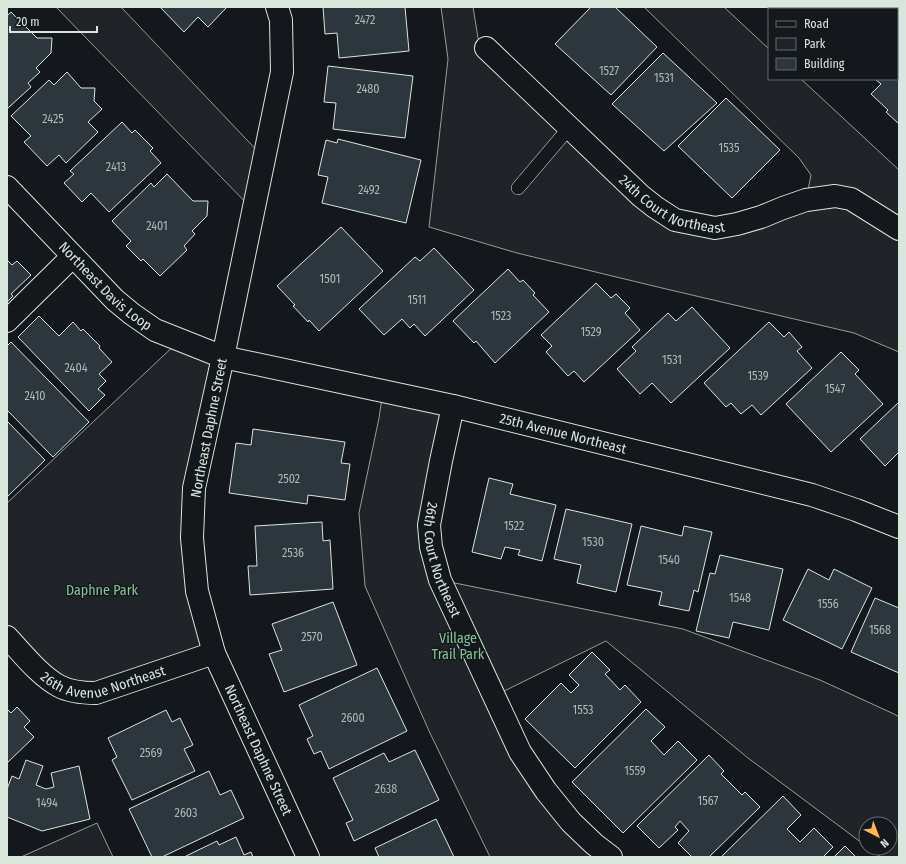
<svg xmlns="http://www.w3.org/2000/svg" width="906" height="864" font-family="'Fira Sans Condensed',sans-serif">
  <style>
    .green { fill: #202428; stroke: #939e99 }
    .building { fill: #2c363c; stroke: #d8e6dc }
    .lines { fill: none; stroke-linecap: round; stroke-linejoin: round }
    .service-casing { stroke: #d8e6dc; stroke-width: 14 }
    .minor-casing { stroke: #d8e6dc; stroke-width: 24 }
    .service { stroke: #14181c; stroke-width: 13 }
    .minor { stroke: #14181c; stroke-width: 22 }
    .labels { text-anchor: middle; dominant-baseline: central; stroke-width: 3; stroke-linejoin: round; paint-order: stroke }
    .number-label { font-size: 12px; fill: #adbab4 }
    .street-label { font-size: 14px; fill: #d8e6dc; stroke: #14181c }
    .park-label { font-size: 14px; fill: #8ac095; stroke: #14181c }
  </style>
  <rect width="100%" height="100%" fill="#14181c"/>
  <!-- green -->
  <path class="green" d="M56,7H121L264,158L254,211Z
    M441,7H473L480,50L569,128L693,224L806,200L811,175L799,158L644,7H724L769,49V79H801L899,170V352L854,333L662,288L517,253L429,227L448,59Z
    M180,340L223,357L194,488L214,653L79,693L7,637V503Z
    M383,391L453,406L429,525L440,580L683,629L820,680L894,714L899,717V857H881L869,848H890V824H866V846L748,758L606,641L494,696L594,844L592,857H490L429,731L365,586L359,513L379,418Z
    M97,823L113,857H21Z"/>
  <!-- building -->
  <path class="building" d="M160,7H225L226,8L208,27L198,17L184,32Z
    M323,7H405L409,51L339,58L337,33L325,34Z
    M591,7H615L657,47L611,95L555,44Z
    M771,7H832L831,9H773Z
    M844,7H885L883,9H842Z
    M11,12L37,38H52L51,53L36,68L40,72L28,83L31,87L8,108L7,107V16Z
    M899,49V124L886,112L888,110L871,94L881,84L875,79H897V51Z
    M663,53L717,103L664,151L612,104Z
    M328,66L413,76L405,138L333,129L336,103L324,102Z
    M67,72L81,88H95L94,101L102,109L88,122L98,132L66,163L59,155L47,166L24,142L31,136L11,116L49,80L54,85Z
    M726,98L780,150L732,198L678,146Z
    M122,122L132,133L135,130L153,148L150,151L161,163L109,212L91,193L82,202L64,183L74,174L70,171Z
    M338,139L421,160L406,223L322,203L328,177L318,175L326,140L337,143Z
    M167,174L193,201H208L207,216L192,231L195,234L184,246L187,250L160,276L143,259L141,261L126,246L131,241L112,221L151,183L154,187Z
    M341,227L383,271L319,331L309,320L308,322L293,306L295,305L277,286Z
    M434,248L474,290L425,336L414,324L410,328L402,319L384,335L359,309L415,257L420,261Z
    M7,260L12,265L17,261L31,275L11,294L13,296L7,302Z
    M508,269L520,282L523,280L535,293L533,295L549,312L495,363L476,341L474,343L453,321Z
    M596,283L611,298L616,294L630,308L625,313L640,330L584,382L574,371L568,376L546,352L552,346L541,335Z
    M692,307L730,348L671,403L652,383L640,394L617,369L636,351L632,347L668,313L676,321Z
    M39,316L59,336L73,322L81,331L83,329L100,346L99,348L112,362L99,374L106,381L98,389L105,395L89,411L18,337Z
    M769,322L784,337L789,332L802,347L797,351L812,368L761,415L752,405L741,414L731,403L726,407L704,383Z
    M11,342L89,422L53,457L7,410V381L8,380L7,379V346Z
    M841,352L859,370L855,374L883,404L831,452L786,404Z
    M899,402V452L885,466L860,439Z
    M7,421L45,460L7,497Z
    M253,429L345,442L341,463L350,464L345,500L308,495L307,504L229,493L236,443L251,445Z
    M489,478L513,484L510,494L556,505L542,561L518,555L520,550L505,547L501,559L472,552Z
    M566,509L632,524L616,592L577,583L581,565L554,559Z
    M322,522L323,541L330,540L333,589L250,595L248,566H257L255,526Z
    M641,526L682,536L684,526L712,532L698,592L694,590L689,611L659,605L662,592L627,585Z
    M720,555L783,569L769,630L733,622L729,638L696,631L710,573L715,574Z
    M808,569L829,580L834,569L872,588L842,649L783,620Z
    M875,598L899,608V673L851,652Z
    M333,602L357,665L284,692L269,654L282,650L272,624Z
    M592,652L610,670L605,674L620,690L625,685L641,702L575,768L525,719L561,683L571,693L579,685L569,675Z
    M377,668L407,731L329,769L321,751L314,754L307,739L313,736L299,705Z
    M17,707L30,721L24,727L34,737L7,763V709L11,713Z
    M646,709L665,727L651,741L664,755L678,741L697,760L623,833L572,782Z
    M166,710L172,722L180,718L193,745L184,749L195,771L132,800L112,760L117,757L108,738Z
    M415,750L439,800L354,841L346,823L353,820L333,778L384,753L389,762Z
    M709,755L724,771L721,774L742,795L745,792L760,807L709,857H692L678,843L689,831L680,821L675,827L678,830L659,848L637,826Z
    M26,760L43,766L36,785L46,789L54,787L51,773L79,766L90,819L42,831L7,817V789L12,776L19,779Z
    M209,771L220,795L231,790L244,818L162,857H152L129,809Z
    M783,796L801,815L787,829L800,842L814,828L833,847L823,857H721Z
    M436,819L454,857H379L375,848Z
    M236,837L244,855L251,852L253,857H187L186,856L217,841L219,845Z
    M845,846L856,857H834Z"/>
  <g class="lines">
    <!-- service casing -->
    <g class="service-casing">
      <path id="service" d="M518,188L569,128"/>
    </g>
    <!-- minor casing -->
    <g class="minor-casing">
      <g id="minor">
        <path id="s1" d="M277,7L281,20L282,72L223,357L194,488L192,538L197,591L214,653L308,857"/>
        <path id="s2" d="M486,48L641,196L655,207L675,220L715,228L737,224L761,217L783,208L806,200L835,196L851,199L899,229"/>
        <path id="s3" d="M7,187L115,300L132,314L155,330L223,357L453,406L812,495L856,510L899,527"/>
        <path d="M7,321L72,257"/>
        <path id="s4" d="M453,406L441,461L429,525L431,547L440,580L520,752L546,791L571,822L594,844L611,857"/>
        <path id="s5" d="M7,637C22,653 40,676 59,686C70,692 83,693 96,693L214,653"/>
      </g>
    </g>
    <!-- service -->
    <use href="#service" class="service"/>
    <!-- minor -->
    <use href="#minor" class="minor"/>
  </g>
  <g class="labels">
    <!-- number labels -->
    <g class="number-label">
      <text x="365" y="20">2472</text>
      <text x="609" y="71">1527</text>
      <text x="664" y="78">1531</text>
      <text x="368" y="89">2480</text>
      <text x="53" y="119">2425</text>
      <text x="729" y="148">1535</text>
      <text x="116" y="167">2413</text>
      <text x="369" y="190">2492</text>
      <text x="157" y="226">2401</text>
      <text x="330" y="279">1501</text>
      <text x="417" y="300">1511</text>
      <text x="501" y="316">1523</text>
      <text x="591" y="332">1529</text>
      <text x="672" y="360">1531</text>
      <text x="76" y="368">2404</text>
      <text x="758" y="376">1539</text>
      <text x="835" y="389">1547</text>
      <text x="35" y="396">2410</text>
      <text x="289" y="479">2502</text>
      <text x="514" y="526">1522</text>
      <text x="593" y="542">1530</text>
      <text x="293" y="553">2536</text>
      <text x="669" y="560">1540</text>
      <text x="740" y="598">1548</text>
      <text x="828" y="604">1556</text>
      <text x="880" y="630">1568</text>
      <text x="312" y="637">2570</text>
      <text x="583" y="710">1553</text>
      <text x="353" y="718">2600</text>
      <text x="151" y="753">2569</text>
      <text x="635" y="771">1559</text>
      <text x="386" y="789">2638</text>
      <text x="708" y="801">1567</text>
      <text x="47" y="803">1494</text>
      <text x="186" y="813">2603</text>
    </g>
    <!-- street labels -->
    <g class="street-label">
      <text stroke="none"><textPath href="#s2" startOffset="247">24th Court Northeast</textPath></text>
      <text stroke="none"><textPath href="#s3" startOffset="140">Northeast Davis Loop</textPath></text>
      <text transform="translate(209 428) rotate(-79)">Northeast Daphne Street</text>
      <text stroke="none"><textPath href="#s3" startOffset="628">25th Avenue Northeast</textPath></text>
      <text stroke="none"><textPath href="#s4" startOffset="158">26th Court Northeast</textPath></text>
      <text stroke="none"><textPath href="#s5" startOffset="117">26th Avenue Northeast</textPath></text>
      <text stroke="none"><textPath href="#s1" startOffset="765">Northeast Daphne Street</textPath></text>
    </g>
    <!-- park labels -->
    <g class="park-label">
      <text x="102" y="590">Daphne Park</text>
      <text x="458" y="638">Village<tspan x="458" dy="16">Trail Park</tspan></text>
    </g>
  </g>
  <!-- border -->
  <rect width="906" height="864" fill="none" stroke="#d8e6dc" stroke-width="16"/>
  <!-- legend -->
  <rect x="768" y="8" width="130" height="72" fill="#14181c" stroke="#626a69"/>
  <rect x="776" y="21" width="20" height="6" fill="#14181c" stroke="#626a69"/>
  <text x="804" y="28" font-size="12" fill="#d8e6dc">Road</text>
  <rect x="776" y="38" width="20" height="12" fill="#202428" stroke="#626a69"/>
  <text x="804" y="48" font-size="12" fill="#d8e6dc">Park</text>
  <rect x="776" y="58" width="20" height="12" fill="#2c363c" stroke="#626a69"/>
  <text x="804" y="68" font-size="12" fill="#d8e6dc">Building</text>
  <!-- north arrow -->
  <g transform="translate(878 836) rotate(138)"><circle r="19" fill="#14181c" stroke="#626a69"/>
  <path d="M0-3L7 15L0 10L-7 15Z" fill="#ffb74d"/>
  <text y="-6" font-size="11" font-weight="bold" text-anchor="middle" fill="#d8e6dc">N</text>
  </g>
  <!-- scale -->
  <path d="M10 26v6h87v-6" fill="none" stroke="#d8e6dc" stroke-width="2"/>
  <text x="16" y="26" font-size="12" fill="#d8e6dc" stroke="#14181c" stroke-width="3" paint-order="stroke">20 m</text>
</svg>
